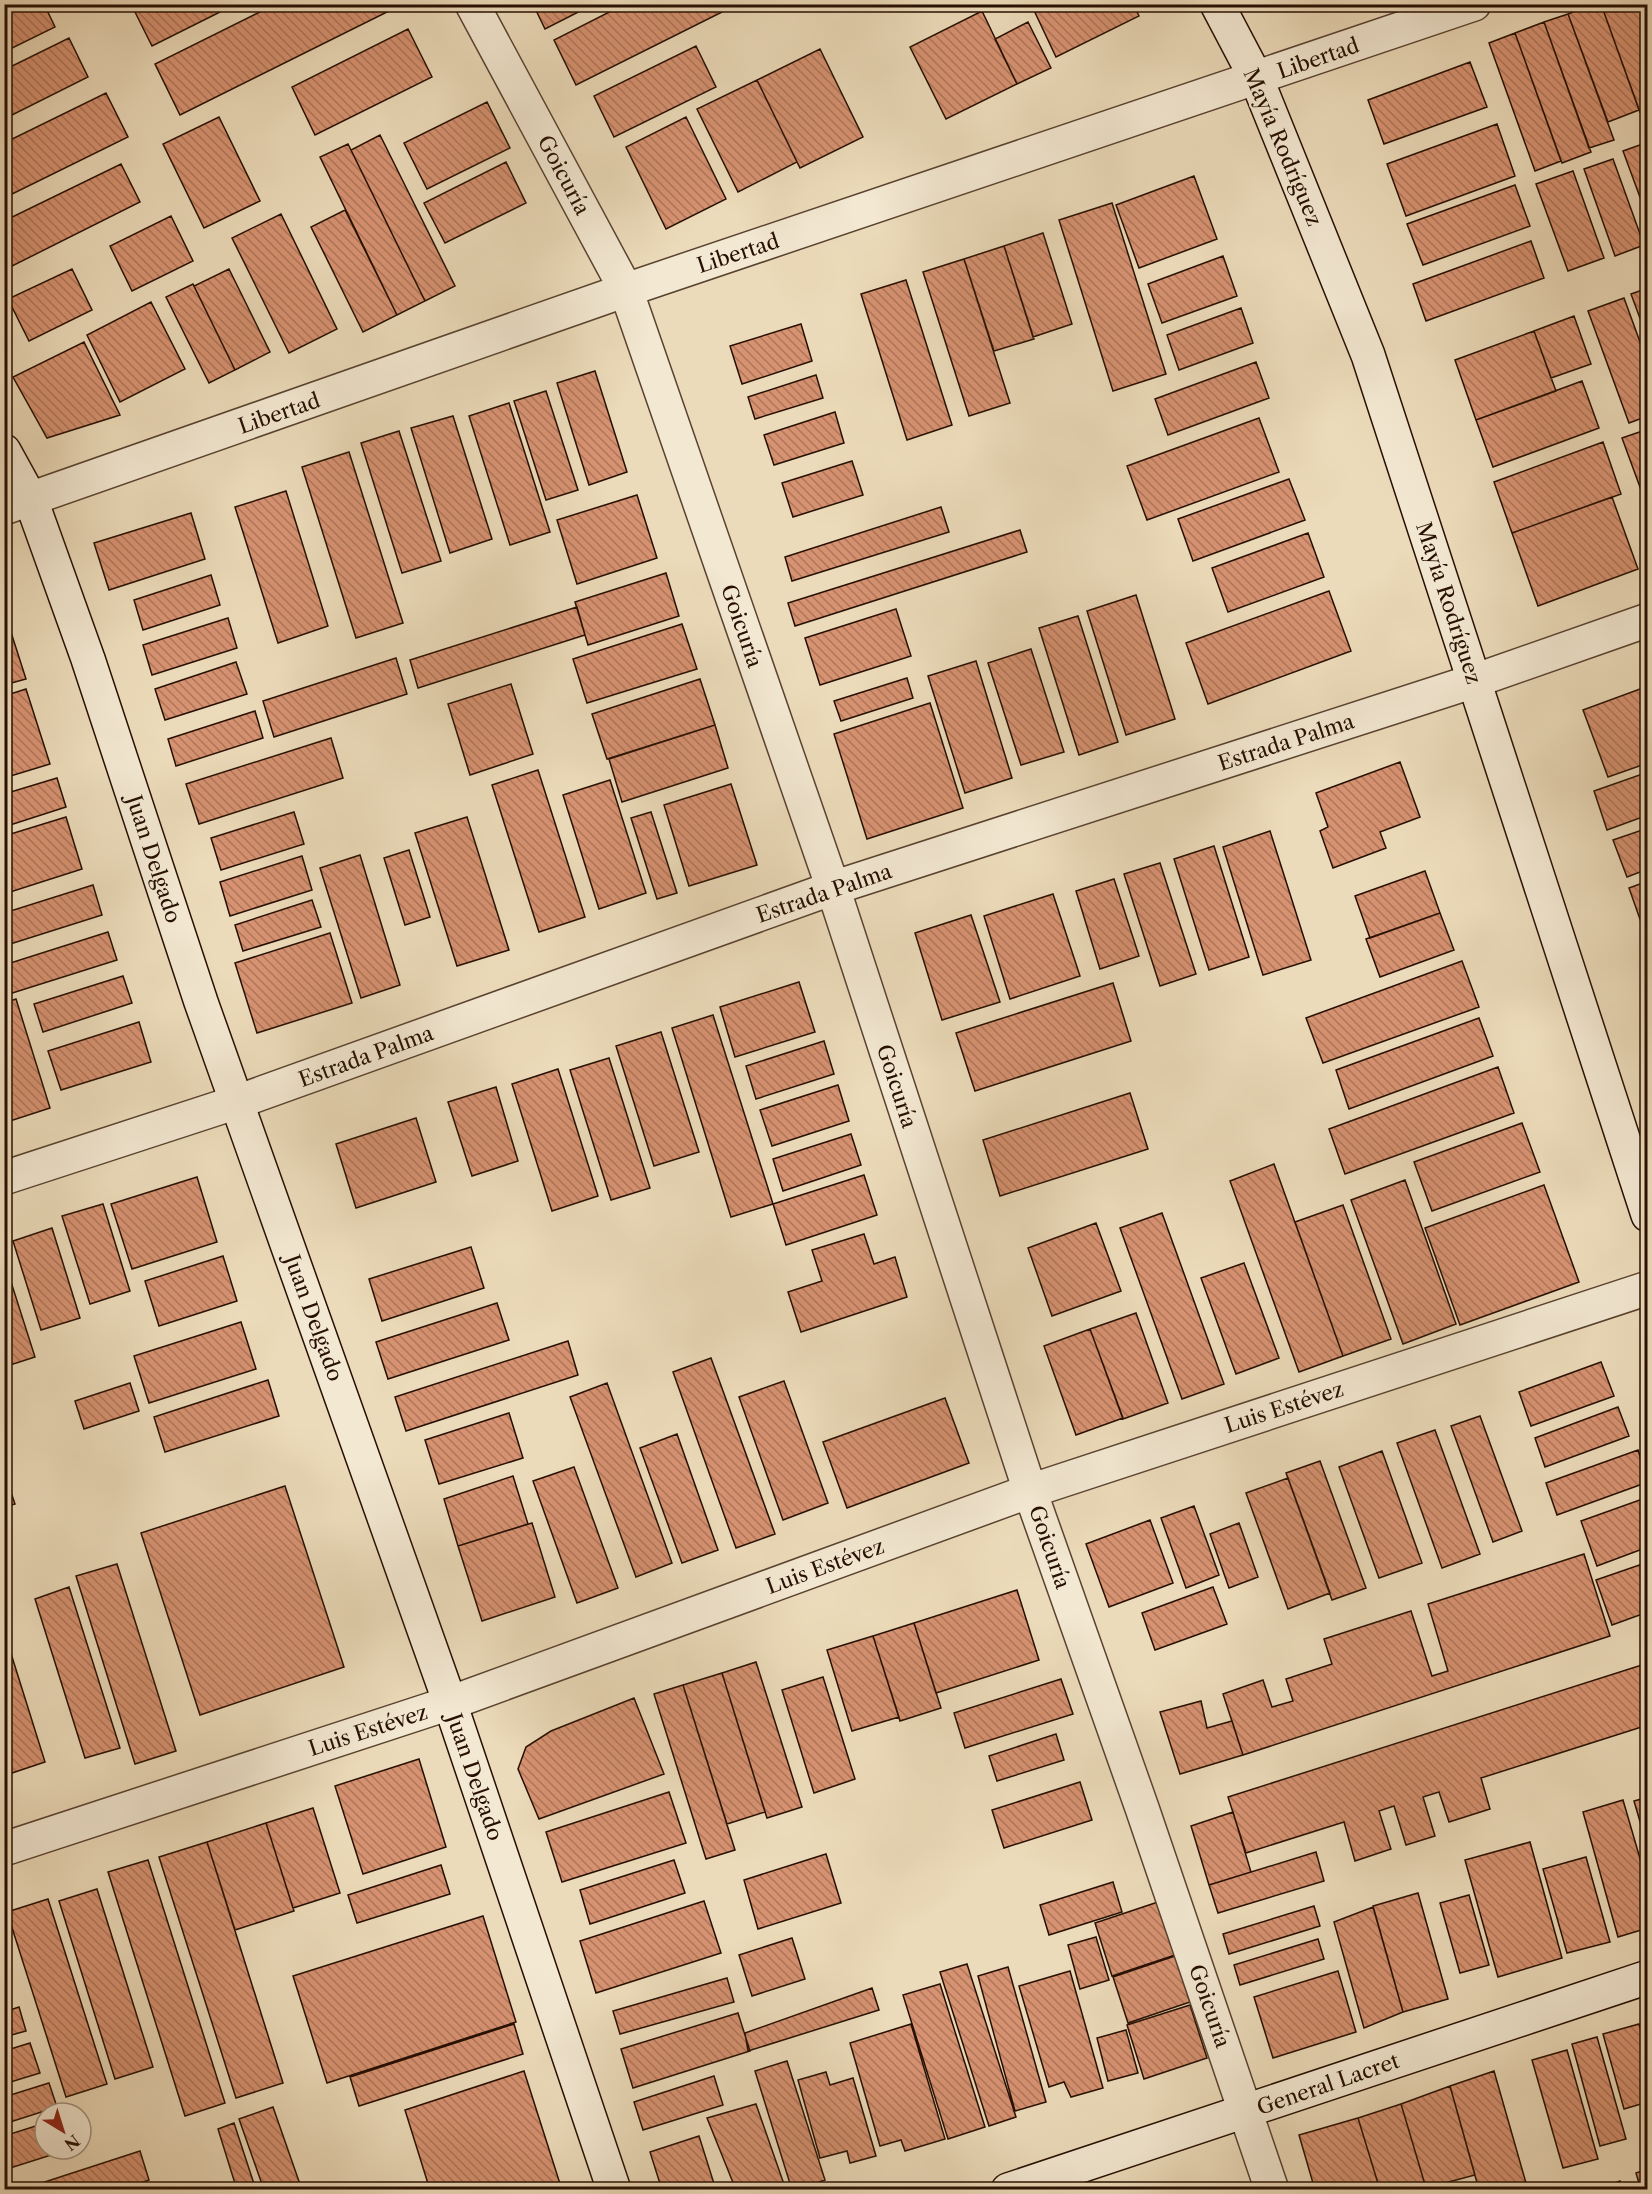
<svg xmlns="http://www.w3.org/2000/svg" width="1652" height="2194" font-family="'Libre Caslon Text',serif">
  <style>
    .building { fill: url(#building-back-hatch); stroke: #260f02; stroke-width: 1.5 }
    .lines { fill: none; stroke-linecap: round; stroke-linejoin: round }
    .street-casing { stroke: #584230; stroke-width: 36 }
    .secondary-casing { stroke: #260f02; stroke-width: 36 }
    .street { stroke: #f3e8d2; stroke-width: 33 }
    .secondary { stroke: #f3e8d2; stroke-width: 33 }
    .labels { text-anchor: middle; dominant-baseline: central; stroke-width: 4.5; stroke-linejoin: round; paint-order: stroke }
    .street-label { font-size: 21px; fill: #260f02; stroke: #f3e8d2 }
  </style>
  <defs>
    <pattern id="building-back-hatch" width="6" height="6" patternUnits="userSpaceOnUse" patternTransform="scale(1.5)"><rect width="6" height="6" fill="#d79271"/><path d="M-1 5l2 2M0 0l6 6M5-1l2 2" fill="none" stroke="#ae765b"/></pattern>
  </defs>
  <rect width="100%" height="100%" fill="#ecdbba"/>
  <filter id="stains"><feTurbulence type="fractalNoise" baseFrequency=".00333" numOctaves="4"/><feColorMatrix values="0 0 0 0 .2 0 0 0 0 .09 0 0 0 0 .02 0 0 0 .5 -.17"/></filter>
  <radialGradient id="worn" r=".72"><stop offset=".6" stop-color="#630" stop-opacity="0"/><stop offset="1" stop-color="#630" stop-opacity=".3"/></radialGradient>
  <!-- building -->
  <path class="building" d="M4,4H44L55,27L4,52Z
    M131,4H236L152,46Z
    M276,4L401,5L180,115L155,64Z
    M533,4H594L545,29Z
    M625,4H738L576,85L554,40Z
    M1031,4H1133L1139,16L1056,57Z
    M1593,4H1601L1639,110L1608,122L1568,14Z
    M1601,4H1642L1648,19V109L1640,112Z
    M982,11L1017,84L946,119L910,47Z
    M1568,14L1614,140L1589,148L1544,22Z
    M1028,22L1051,68L1017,84L995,39Z
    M1544,22L1591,152L1562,163L1515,33Z
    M408,29L432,77L315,135L292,87Z
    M1515,33L1561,161L1535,171L1489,43Z
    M69,38L88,77L4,119V70Z
    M696,46L716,87L614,137L594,96Z
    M820,49L863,137L800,168L757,80Z
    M1470,62L1487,107L1384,144L1368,100Z
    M757,80L797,162L738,192L697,109Z
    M106,93L128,137L4,198V143Z
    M487,102L510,148L427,189L404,143Z
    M219,117L260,201L204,228L163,144Z
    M686,117L726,199L666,229L626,147Z
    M1497,124L1515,176L1406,216L1387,164Z
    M380,135L455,286L425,301L351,150Z
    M1648,142V219L1623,151Z
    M348,144L425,301L397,315L320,157Z
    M1613,159L1644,245L1615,256L1584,169Z
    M506,162L526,203L445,243L424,203Z
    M121,164L140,202L4,270V221Z
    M1573,171L1604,258L1568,271L1536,184Z
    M1194,176L1217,239L1139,268L1116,205Z
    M1515,185L1530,226L1423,265L1407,224Z
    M1112,203L1166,374L1113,391L1059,220Z
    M345,210L397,315L363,332L311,227Z
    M281,214L337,329L289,353L232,238Z
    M171,216L193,261L132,291L110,246Z
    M1043,233L1072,324L1033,337L1004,246Z
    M1531,241L1544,278L1426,321L1413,284Z
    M1004,246L1034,339L994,351L964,259Z
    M1223,256L1237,296L1162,323L1148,284Z
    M964,259L1010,403L969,416L923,272Z
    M72,269L92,310L29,341L8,299Z
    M229,269L270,352L235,370L194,286Z
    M906,280L952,425L907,440L861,294Z
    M193,284L235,370L209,383L166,297Z
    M1648,288V340L1631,294Z
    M1624,298L1648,364V416L1629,423L1588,311Z
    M151,302L185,369L120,402L87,335Z
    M1241,308L1253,343L1179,370L1167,335Z
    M1574,316L1591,364L1551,378L1534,331Z
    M801,324L812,361L742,384L730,346Z
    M1534,331L1556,391L1476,420L1455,360Z
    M84,342L120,415L47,438L13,377Z
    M1256,362L1269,398L1168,435L1155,399Z
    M595,371L627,472L589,485L557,383Z
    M816,375L823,398L755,419L748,397Z
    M1582,381L1599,428L1493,467L1476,420Z
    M546,391L578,490L546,500L514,401Z
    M509,403L550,532L510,545L469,416Z
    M835,412L844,443L774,465L764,435Z
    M453,416L492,539L450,553L411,428Z
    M1259,418L1279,472L1147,520L1127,466Z
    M1648,429V509L1622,438Z
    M399,431L441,561L402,573L361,443Z
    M1603,442L1621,494L1512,533L1494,482Z
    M349,452L403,623L356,638L302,467Z
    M852,461L863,495L793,517L782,483Z
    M1289,479L1305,520L1193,561L1178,519Z
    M286,491L328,626L278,643L235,507Z
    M637,495L657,558L577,584L557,520Z
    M1612,497L1638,569L1538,606L1512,533Z
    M941,507L949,532L792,581L785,557Z
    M191,513L205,559L109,590L94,543Z
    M1020,530L1027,552L795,626L788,603Z
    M1308,533L1324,577L1228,612L1212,568Z
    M666,573L679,616L588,645L575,602Z
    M211,575L220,605L143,630L134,600Z
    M1329,591L1351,651L1208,704L1186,643Z
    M1136,595L1175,719L1126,735L1087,611Z
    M577,607L585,635L418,688L410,660Z
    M896,609L911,656L820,685L805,638Z
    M1078,616L1118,742L1079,755L1039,628Z
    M228,618L237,648L152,675L143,645Z
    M682,624L697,669L587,703L573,659Z
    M9,626L26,679L4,685V628Z
    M1031,649L1064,752L1021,765L988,663Z
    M396,658L407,694L274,737L263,701Z
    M976,661L1012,778L965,793L928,676Z
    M236,662L247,694L165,720L155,689Z
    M907,678L913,698L841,721L834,701Z
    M700,679L715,725L607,759L592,714Z
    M511,684L533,754L470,775L448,704Z
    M1648,686V763L1608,777L1583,710Z
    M26,689L50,764L4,778V696Z
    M930,703L963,808L867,839L834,734Z
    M255,711L263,738L176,766L168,739Z
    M715,725L728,768L622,802L609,759Z
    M331,738L343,778L199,824L186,784Z
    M1400,762L1420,817L1380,832L1386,848L1333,868L1320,831L1328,827L1316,793Z
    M538,770L585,917L539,932L492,785Z
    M1648,772V815L1607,830L1594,791Z
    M57,778L66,807L4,827V794Z
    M610,780L646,893L599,909L563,795Z
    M731,784L757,865L689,886L664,805Z
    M294,812L304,844L221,870L211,838Z
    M651,812L677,893L657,899L631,818Z
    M66,817L82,869L4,894V836Z
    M467,817L509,950L457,966L415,833Z
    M1648,828V869L1627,877L1613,840Z
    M1270,831L1311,960L1263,975L1223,847Z
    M1214,846L1249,957L1209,970L1174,859Z
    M409,850L430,917L405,925L384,858Z
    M360,855L400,985L361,998L320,868Z
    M302,856L312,890L230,916L220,882Z
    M1160,863L1196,974L1160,986L1124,874Z
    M1425,871L1440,913L1370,938L1355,896Z
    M1114,879L1139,956L1100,969L1076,891Z
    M1648,881V920L1641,922L1629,888Z
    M93,885L102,915L4,946V913Z
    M1053,894L1080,976L1010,999L984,916Z
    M312,900L321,927L243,951L235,925Z
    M1440,913L1454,950L1380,977L1366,939Z
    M971,915L1000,1002L942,1020L915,933Z
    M108,932L117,960L6,995L4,965Z
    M330,933L352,1003L257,1033L235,963Z
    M1462,961L1479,1007L1323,1063L1306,1018Z
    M123,976L132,1003L43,1032L34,1004Z
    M799,982L815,1032L735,1057L720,1007Z
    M1113,983L1131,1041L975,1091L956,1033Z
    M16,999L50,1108L4,1123V1003Z
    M713,1015L773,1204L731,1217L672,1028Z
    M1479,1018L1493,1056L1349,1109L1336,1070Z
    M139,1022L151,1062L61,1090L48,1051Z
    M661,1032L699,1152L654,1166L616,1046Z
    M824,1041L834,1074L756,1099L746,1066Z
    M609,1058L650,1188L611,1200L570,1070Z
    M1498,1067L1514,1113L1345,1174L1329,1129Z
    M558,1069L598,1196L552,1211L512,1084Z
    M838,1085L849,1121L772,1146L760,1110Z
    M496,1087L518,1161L472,1176L448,1102Z
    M1130,1093L1148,1149L1000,1196L983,1140Z
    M416,1118L436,1182L356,1208L336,1144Z
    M1522,1123L1540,1172L1432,1211L1414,1162Z
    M851,1134L861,1165L783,1191L773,1159Z
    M1274,1164L1343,1356L1299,1372L1230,1181Z
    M864,1175L877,1215L786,1245L773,1204Z
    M197,1177L217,1242L132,1269L111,1204Z
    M1405,1180L1456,1324L1403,1344L1351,1200Z
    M1544,1185L1579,1282L1460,1325L1425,1228Z
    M103,1204L130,1291L90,1304L62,1216Z
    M1343,1205L1391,1339L1343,1356L1295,1222Z
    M1162,1213L1224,1384L1182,1399L1120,1228Z
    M1096,1223L1121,1291L1052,1316L1028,1248Z
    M52,1228L80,1318L41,1330L13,1241Z
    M864,1234L874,1264L895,1257L907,1297L801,1332L788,1292L822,1281L812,1250Z
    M471,1247L484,1288L382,1321L369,1279Z
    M223,1256L237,1301L159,1326L145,1281Z
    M4,1260L35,1357L4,1367Z
    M1244,1263L1279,1358L1236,1374L1201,1278Z
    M497,1303L509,1340L388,1379L376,1342Z
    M1136,1313L1168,1403L1123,1419L1090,1329Z
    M241,1322L256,1369L149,1403L134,1356Z
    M1090,1329L1123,1418L1076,1435L1044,1346Z
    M568,1341L578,1375L406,1431L395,1397Z
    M711,1358L775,1534L736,1548L673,1372Z
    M1601,1362L1614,1396L1531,1426L1519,1392Z
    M268,1380L279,1416L165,1452L154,1417Z
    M784,1381L828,1503L783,1520L739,1397Z
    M130,1383L139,1411L84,1429L75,1401Z
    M607,1383L672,1563L636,1577L570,1397Z
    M945,1398L969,1463L847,1508L823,1442Z
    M1618,1407L1629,1436L1545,1467L1535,1438Z
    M509,1413L523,1458L439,1484L425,1440Z
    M1480,1416L1522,1531L1493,1542L1451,1426Z
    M1435,1430L1480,1554L1442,1568L1397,1443Z
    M677,1434L718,1550L682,1563L640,1448Z
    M1638,1450L1648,1482L1557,1515L1546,1483Z
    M1382,1451L1422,1563L1379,1578L1339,1467Z
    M1320,1461L1366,1588L1332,1600L1286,1473Z
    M574,1467L618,1588L577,1603L533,1481Z
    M4,1472L15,1504L4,1507Z
    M513,1476L528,1524L458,1546L444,1499Z
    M1288,1478L1330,1593L1288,1609L1246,1493Z
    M285,1486L344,1667L200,1715L141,1533Z
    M1648,1497V1547L1597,1566L1581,1521Z
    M1194,1506L1219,1575L1186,1588L1161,1518Z
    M1150,1520L1173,1583L1109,1607L1086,1544Z
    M532,1523L555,1597L482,1621L458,1546Z
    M1239,1523L1258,1577L1229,1588L1210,1534Z
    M1584,1554L1610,1636L1243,1755L1223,1694L1263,1680L1272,1707L1293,1701L1286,1679L1332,1664L1324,1639L1411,1611L1432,1676L1448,1671L1428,1604Z
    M1648,1562V1612L1612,1625L1596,1580Z
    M117,1564L176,1751L135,1764L76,1576Z
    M69,1587L120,1748L85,1758L35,1599Z
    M1213,1587L1227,1624L1155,1650L1142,1613Z
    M1017,1590L1039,1660L936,1693L914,1623Z
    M914,1623L941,1708L900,1721L873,1636Z
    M873,1636L899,1717L852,1731L827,1650Z
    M8,1644L45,1762L9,1774L4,1761V1645Z
    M756,1662L802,1807L767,1818L722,1673Z
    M1648,1663V1725L1481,1778L1490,1809L1449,1822L1439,1792L1423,1797L1435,1836L1406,1845L1394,1806L1379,1811L1391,1849L1355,1861L1344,1822L1246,1853L1228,1797Z
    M722,1673L765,1812L727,1824L683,1685Z
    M823,1677L855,1779L814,1793L782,1690Z
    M1061,1679L1073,1714L965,1748L954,1713Z
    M683,1685L735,1850L706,1859L654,1694Z
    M634,1698L664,1774L539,1819L518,1769L526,1747L551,1731Z
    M1201,1701L1207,1728L1232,1721L1243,1755L1180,1774L1160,1712Z
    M1056,1734L1064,1760L997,1781L989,1756Z
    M419,1759L446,1847L363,1874L335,1786Z
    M1080,1782L1092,1820L1004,1848L992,1810Z
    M669,1792L686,1843L562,1882L546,1832Z
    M1648,1797V1849L1634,1801Z
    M1623,1800L1648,1886V1928L1618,1937L1583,1812Z
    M313,1808L340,1893L293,1908L266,1823Z
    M1233,1812L1251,1872L1209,1885L1191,1826Z
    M266,1823L294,1911L235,1930L207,1842Z
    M207,1842L283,2083L236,2098L159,1857Z
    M1530,1842L1562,1958L1498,1977L1465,1860Z
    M1316,1852L1324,1881L1218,1913L1209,1885Z
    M826,1854L841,1903L758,1929L744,1880Z
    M1586,1857L1610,1942L1567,1953L1543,1869Z
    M148,1860L225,2103L185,2116L108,1872Z
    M674,1860L685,1893L590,1924L580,1890Z
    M441,1865L450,1894L357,1923L348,1895Z
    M1113,1882L1122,1912L1049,1935L1040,1905Z
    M97,1889L153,2067L115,2079L59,1901Z
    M1418,1893L1448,1999L1403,2012L1373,1906Z
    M1469,1895L1489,1965L1460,1973L1440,1903Z
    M48,1899L107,2084L66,2097L7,1912Z
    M704,1901L721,1953L596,1993L580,1941Z
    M1158,1902L1175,1955L1112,1976L1095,1923Z
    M1314,1906L1320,1926L1229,1954L1223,1934Z
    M1373,1907L1403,2012L1364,2028L1334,1922Z
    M483,1916L516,2022L327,2083L293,1976Z
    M1096,1937L1109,1980L1080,1989L1068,1945Z
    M792,1938L805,1979L752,1996L739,1955Z
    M1318,1939L1324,1959L1240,1985L1234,1965Z
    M1175,1956L1190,2002L1128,2023L1113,1977Z
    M967,1964L1016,2117L989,2126L940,1972Z
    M1008,1967L1046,2102L1015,2111L978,1976Z
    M1070,1971L1103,2088L1071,2097L1064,2082L1049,2087L1019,1986Z
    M1338,1971L1356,2032L1273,2058L1254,1997Z
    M727,1978L734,2002L620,2034L613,2011Z
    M940,1984L985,2127L948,2139L903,1995Z
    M872,1988L879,2010L748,2051L745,2033Z
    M1190,2005L1207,2058L1144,2079L1127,2025Z
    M19,2007L26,2031L4,2037V2012Z
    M738,2013L750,2051L633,2088L621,2049Z
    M514,2024L523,2054L359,2106L350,2077Z
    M911,2024L945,2139L905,2151L901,2140L880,2146L850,2043Z
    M1639,2024L1648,2054V2102L1624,2109L1603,2034Z
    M1126,2030L1138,2073L1108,2081L1097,2038Z
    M1597,2037L1626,2139L1600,2146L1572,2044Z
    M30,2043L40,2073L4,2084V2051Z
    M1567,2050L1598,2159L1563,2168L1532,2060Z
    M787,2061L825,2180L797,2190H792L755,2071Z
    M524,2071L562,2190H430L405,2110Z
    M1494,2071L1528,2190H1479L1450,2086Z
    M826,2072L830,2085L853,2078L876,2156L850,2163L847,2151L820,2158L798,2080Z
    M714,2076L723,2105L643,2130L634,2102Z
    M49,2083L57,2107L4,2124V2097Z
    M1450,2086L1475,2175L1426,2188L1401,2104Z
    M756,2104L786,2190H736L707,2118Z
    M1401,2104L1426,2188V2190H1380L1358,2118Z
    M273,2107L302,2190H264L239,2119Z
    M1358,2118L1380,2190H1315L1299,2135Z
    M45,2123V2149H70L4,2170V2136Z
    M234,2123L256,2190H237L218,2129Z
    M699,2136L716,2190H662L650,2152Z
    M140,2151L149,2180L120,2190H20Z
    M1648,2169V2190H1641L1636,2173Z
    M1620,2181L1623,2190H1597Z"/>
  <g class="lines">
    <!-- street casing -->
    <g class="street-casing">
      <path id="street" d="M472,4L626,290L833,888L1030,1491L1142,1808L1272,2190
        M4,508L626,290L1474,4
        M4,1178L237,1102L833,888L1474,681L1648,620
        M4,1849L450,1703L1030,1491L1648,1288"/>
    </g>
    <!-- secondary casing -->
    <g class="secondary-casing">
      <path id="secondary" d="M1217,4L1257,80L1368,355L1648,1215
        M4,451L31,500L88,659L201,1002L450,1703L614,2190
        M1008,2190L1648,1977"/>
    </g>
    <!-- street -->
    <use href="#street" class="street"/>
    <!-- secondary -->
    <use href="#secondary" class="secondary"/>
  </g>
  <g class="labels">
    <!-- street labels -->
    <g class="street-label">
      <text transform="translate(1318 58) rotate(-19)">Libertad</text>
      <text transform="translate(1283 147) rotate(67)">Mayía Rodríguez</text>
      <text transform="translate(564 175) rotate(62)">Goicuría</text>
      <text transform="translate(738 253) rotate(-18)">Libertad</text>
      <text transform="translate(279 413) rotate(-19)">Libertad</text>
      <text transform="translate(1449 603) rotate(72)">Mayía Rodríguez</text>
      <text transform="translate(742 626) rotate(71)">Goicuría</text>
      <text transform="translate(1286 742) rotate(-18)">Estrada Palma</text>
      <text transform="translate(154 859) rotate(72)">Juan Delgado</text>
      <text transform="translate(824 893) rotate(-19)">Estrada Palma</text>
      <text transform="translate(366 1056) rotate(-20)">Estrada Palma</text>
      <text transform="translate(897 1086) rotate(72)">Goicuría</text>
      <text transform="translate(314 1318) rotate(70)">Juan Delgado</text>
      <text transform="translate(1284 1407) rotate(-18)">Luis Estévez</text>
      <text transform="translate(1050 1547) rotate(71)">Goicuría</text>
      <text transform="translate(825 1566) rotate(-20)">Luis Estévez</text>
      <text transform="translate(368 1730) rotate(-18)">Luis Estévez</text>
      <text transform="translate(475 1777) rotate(71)">Juan Delgado</text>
      <text transform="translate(1210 2006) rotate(71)">Goicuría</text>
      <text transform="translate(1328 2084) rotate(-19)">General Lacret</text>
    </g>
  </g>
  <!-- margin -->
  <rect width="1652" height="2194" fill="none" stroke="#ecdbba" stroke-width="24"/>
  <rect x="6" y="6" width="1640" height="2182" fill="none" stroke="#260f02" stroke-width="3"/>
  <rect x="12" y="12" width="1628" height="2170" fill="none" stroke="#260f02" stroke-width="1.5"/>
  <!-- north arrow -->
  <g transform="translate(63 2131) rotate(142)"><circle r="28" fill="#f3e8d2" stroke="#a1917f" stroke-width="1.5"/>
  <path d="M0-4.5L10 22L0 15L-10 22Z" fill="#8f2418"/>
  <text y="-9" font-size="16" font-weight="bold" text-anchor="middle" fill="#260f02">N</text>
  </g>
  <rect width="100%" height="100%" filter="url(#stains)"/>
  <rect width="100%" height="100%" fill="url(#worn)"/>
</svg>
